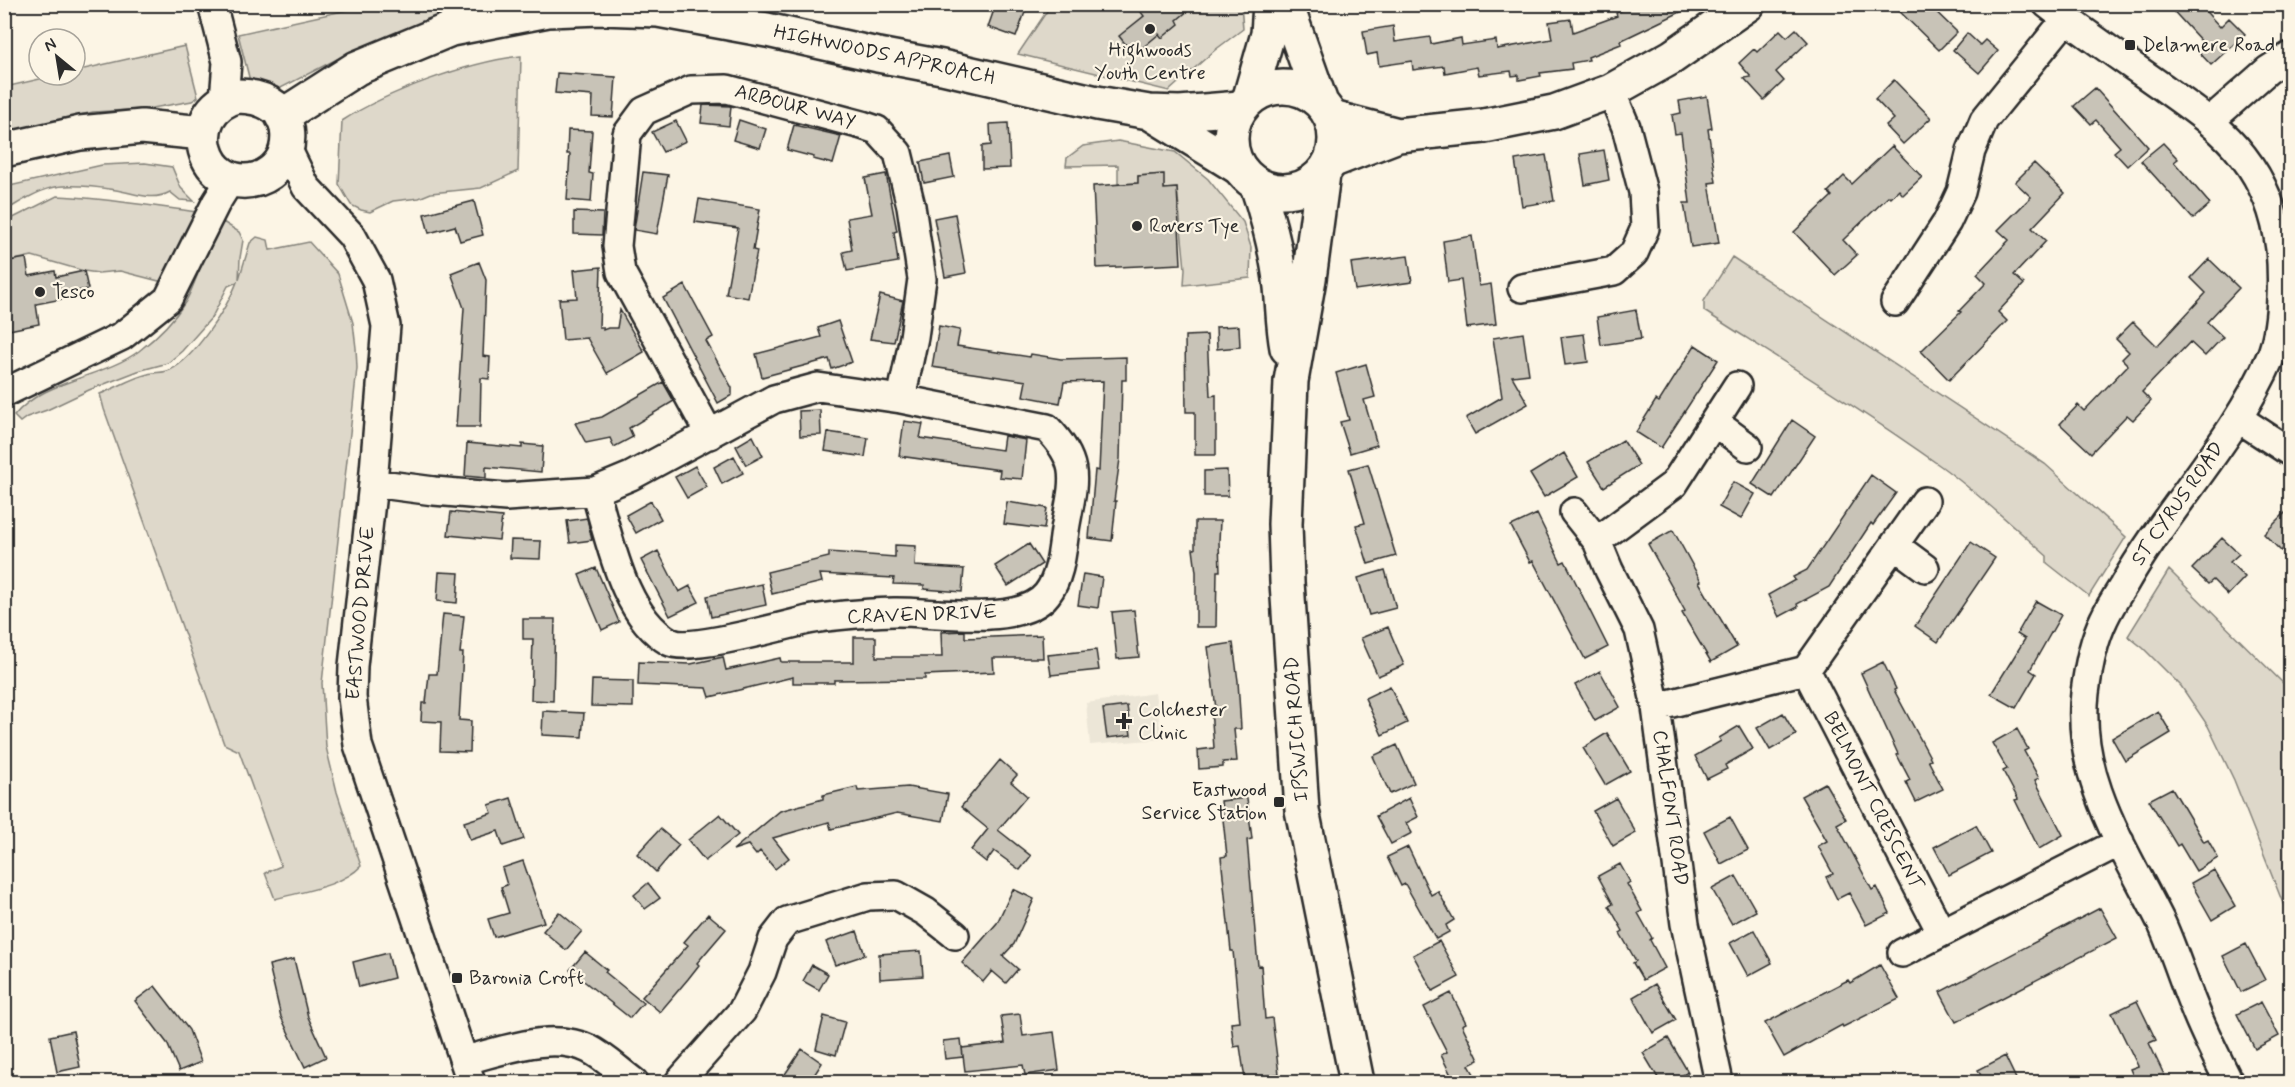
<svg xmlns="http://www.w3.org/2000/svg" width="2295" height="1087" font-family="Mynerve,sans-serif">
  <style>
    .built { fill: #ece6d7 }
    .green { fill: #ded8ca; stroke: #84827a; stroke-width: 1.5 }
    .building { fill: #c8c3b7; stroke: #2b2b2b; stroke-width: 1.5 }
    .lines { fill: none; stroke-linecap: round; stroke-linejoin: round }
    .street-casing { stroke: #2b2b2b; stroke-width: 32 }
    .secondary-casing { stroke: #2b2b2b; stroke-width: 38 }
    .primary-casing { stroke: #2b2b2b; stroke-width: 38 }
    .street { stroke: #fcf5e5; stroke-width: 27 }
    .secondary { stroke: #fcf5e5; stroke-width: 33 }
    .primary { stroke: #fcf5e5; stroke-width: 33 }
    .poi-dot { fill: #2b2b2b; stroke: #fcf5e5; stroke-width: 2 }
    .labels { text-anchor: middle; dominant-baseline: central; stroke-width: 4.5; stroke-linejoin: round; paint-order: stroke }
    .poi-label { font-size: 20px; fill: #2b2b2b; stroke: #fcf5e5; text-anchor: start }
    .street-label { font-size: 20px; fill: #2b2b2b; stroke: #fcf5e5 }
  </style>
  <rect width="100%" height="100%" fill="#fcf5e5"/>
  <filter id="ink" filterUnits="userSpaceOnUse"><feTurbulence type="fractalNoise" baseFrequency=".0167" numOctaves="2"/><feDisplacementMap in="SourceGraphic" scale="12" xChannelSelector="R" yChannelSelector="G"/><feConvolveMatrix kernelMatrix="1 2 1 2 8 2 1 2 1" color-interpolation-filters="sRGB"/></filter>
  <g filter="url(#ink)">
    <!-- built -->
    <path class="built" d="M1155,693L1162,739L1090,745L1086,703Z"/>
    <!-- green -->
    <path class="green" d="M370,5H488L403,32L341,57L277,90L264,83L250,81L238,34Z
      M1051,5H1241L1243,29L1215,50L1169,91L1018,54Z
      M185,46L198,97L192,101L147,109L93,112L5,132V87L57,75H75V71Z
      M521,56L518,171L481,188L431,193L419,198L393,201L370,212L361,210L351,205L339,184L342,121C386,92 468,62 521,56Z
      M1118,141L1175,152L1208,179L1243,222L1251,247L1250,278L1184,285L1185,269L1177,188L1164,189L1163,174L1138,176V183L1118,184V165L1066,166L1067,158L1083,146Z
      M145,163L172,167L181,188L194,201L180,200L170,192C152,202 135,193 116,190C97,187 69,183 51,188C34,192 19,203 5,211V187L102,165Z
      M57,196C104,198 151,206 198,212L167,283L120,271L98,273L84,271L32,256L5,262V222Z
      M223,222L239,232L243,240L240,258L239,279L250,243L257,237L268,240L270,250L309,242L338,274L353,323L356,348L357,368L351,424L322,683L326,747L337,792L361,866C343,886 300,892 275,899L265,873L281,866L239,751L224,744L104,409L100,394C116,388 131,378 148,374C155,372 164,373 170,370C194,359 228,306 237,282L228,286L212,317L182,351L168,363L138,371L89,390L47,410L27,417L20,422L14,416C42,380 103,378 139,351C157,337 174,320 186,301C193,288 197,275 202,263C208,249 216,235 223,222Z
      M1732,257L2045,464L2126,537L2089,596L2047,563V556C2013,526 1979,494 1942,467C1865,412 1784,362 1704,311V301Z
      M2169,570L2290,690V921L2234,780L2208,726L2181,686L2143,648L2128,636Z"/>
    <!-- building -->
    <path class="building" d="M996,4H1028L1016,37L988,27Z
      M1135,4H1196L1177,20L1179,24L1162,38L1159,34L1134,55L1119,36L1144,16Z
      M1634,4H1697L1620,41L1621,44L1588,57L1589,60L1571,63L1572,69L1540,73L1541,76L1519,80V75L1512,76L1511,71L1479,75L1477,67L1445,73L1444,66L1413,70L1412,61L1379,66L1377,53L1367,55L1363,31L1393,26L1395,42L1430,37L1431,44L1461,38L1462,45L1496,40L1497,49L1552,39L1549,22L1571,19L1573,32L1617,16L1616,13Z
      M1892,4H1928L1957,32L1939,50Z
      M2167,4H2199L2220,27L2229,18L2245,34L2211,65L2196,49L2203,43Z
      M1796,29L1808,42L1776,72L1784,81L1764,100L1744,78L1751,77L1739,63L1754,49L1757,52L1780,30L1787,37Z
      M1967,33L1980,45L1985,40L1998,51L1979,73L1953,50Z
      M557,73L616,77L613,117L592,116L593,96L555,93Z
      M1894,80L1931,118L1903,144L1886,126L1894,119L1875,99Z
      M2095,88L2148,147L2127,166L2114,152L2120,147L2096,120L2091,124L2074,106Z
      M1707,96L1712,128L1708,129L1716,182L1709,183L1719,243L1691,247L1684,203H1690L1681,133L1675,134L1672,115L1681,113L1679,101Z
      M703,105L731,106L729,126L701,123Z
      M739,120L766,129L760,148L733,140Z
      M676,121L686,141L663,152L652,132Z
      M1008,123L1010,168L982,169V146L991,145L990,124Z
      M794,125L841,136L833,164L813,159L814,157L787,150Z
      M568,130L592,131L589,173L593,174L591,202L567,200L570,154H567Z
      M2163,143L2178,159L2174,162L2210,204L2193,219L2141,161Z
      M1892,146L1922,177L1903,195L1899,190L1891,198L1889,196L1843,240L1857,255L1835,275L1794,232L1832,196L1828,192L1844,176L1852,184Z
      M1604,150L1609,180L1585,185L1580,154Z
      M1546,155L1554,201L1522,206L1515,160Z
      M950,156L954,177L924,183L920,162Z
      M2034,163L2065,193L2032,228L2046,241L2014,275L2024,284L1998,312L2007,321L1949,380L1921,351L1961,312L1959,311L1986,283L1977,274L2009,240L1998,230L2031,197L2015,182Z
      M643,172L668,175L657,234L634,230Z
      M886,174L897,231L894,232L898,262L847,271L843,252L852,250L847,218L872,214L865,178Z
      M1164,174V189L1177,188L1181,264L1097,268L1093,186L1138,183V176Z
      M699,199L760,209L753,250L757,251L748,298L726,294L738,228L695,222Z
      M474,201L483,235L460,241L455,226L429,233L424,214Z
      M574,212L603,213L602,235L574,234Z
      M955,214L966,273L945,277L934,218Z
      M1472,236L1479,286L1491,284L1496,324L1467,328L1461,280L1448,282L1443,241Z
      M1408,256L1412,282L1355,290L1351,263Z
      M26,258L29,276L55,271L56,277L84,271L88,289L61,294L62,299L36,304L39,324L4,331V262Z
      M2209,259L2239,288L2207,322L2223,337L2205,356L2190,342L2142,392L2151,401L2133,420L2127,415L2091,453L2060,424L2078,405L2084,411L2128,365L2122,359L2129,352L2116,339L2133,322L2157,346L2206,293L2191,278Z
      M479,262L486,280L483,356L490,357L489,379L481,378L480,427H456L464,308L451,273Z
      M601,267L599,327H603V330L608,328H617L620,310L644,352L607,373L608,375L587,338L563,340L559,299L577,298L574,270Z
      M685,285L713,337L706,341L732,388V395L718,403L663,298Z
      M880,295L903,301L894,342L870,339Z
      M1636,310L1641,339L1601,345L1597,317Z
      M838,321L852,362L832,369L829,359L762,377L756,354L821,337L818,328Z
      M939,326L960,330L957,346L1030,357L1031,354L1061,359L1126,357V380H1122L1120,459L1114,501H1116L1112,541L1089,538L1095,470L1099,471L1103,381L1064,382L1060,403L1023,396L1026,381L932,367Z
      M1239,326L1240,347L1217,349L1216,327Z
      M1523,333L1529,374L1512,376L1528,404L1475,434L1466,418L1502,397L1493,338Z
      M1584,334L1588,362L1565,365L1561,337Z
      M1207,335L1210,396L1216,395V455H1195V412H1186L1185,336Z
      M1695,345L1718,360L1661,448L1636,432L1656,400L1659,402Z
      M1366,364L1375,397L1364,400L1377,445L1350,453L1340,422L1349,420L1336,373Z
      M663,382L674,401L629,428L633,437L614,447L610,438L586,443L575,423L602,417Z
      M820,410L821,435L800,436L799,411Z
      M1792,420L1815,436L1774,498L1752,484Z
      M904,421L923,424L920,438L1002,450L1004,436L1026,440L1022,479L999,477L1000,470L899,456Z
      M828,432L868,438L865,457L825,451Z
      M753,436L763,456L746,465L736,446Z
      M1623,440L1639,465L1604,487L1588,462Z
      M467,443L522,448V444L543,446L541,472L486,467V478L465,476Z
      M1564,453L1578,477L1544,497L1530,474Z
      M734,456L743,473L722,484L714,467Z
      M1368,464L1396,556L1368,564L1356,525L1365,523L1349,469Z
      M695,466L707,487L687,498L675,477Z
      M1227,470L1228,496H1204V471Z
      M1871,475L1896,493L1873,525L1871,523L1829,587L1797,604L1798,607L1779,617L1768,595L1795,580L1793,577L1807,570Z
      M1733,482L1755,494L1741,519L1719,507Z
      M651,501L661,519L636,533L626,515Z
      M1007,502L1047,508L1044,529L1004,524Z
      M2290,508V542L2281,551L2264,534Z
      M451,512L502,517L499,540L448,535Z
      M1537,514L1561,563L1565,561L1608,647L1585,659L1533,561L1530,562L1511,526Z
      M587,518L592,540L570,543L567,521Z
      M1195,521H1220L1219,541L1220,571H1217L1216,627H1196V572L1193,549H1195Z
      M1673,530L1701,581L1699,582L1737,647L1711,662L1682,613L1685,611L1648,544Z
      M2222,538L2239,554L2230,562L2245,577L2228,595L2213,580L2208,584L2192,569Z
      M511,540L541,541L540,559L510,558Z
      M1971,542L1995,558L1938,642L1915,626Z
      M1029,544L1042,564L1008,586L995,566Z
      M895,545L916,546L915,566L964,569L962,592L924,589V585L893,584L894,578L820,574L822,582L772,594L767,572L829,557V552L895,557Z
      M658,551L679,592L690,586L699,602L670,616L641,560Z
      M596,568L619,622L602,630L579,575Z
      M1385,570L1396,608L1369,615L1358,578Z
      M439,572L459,573L457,603L437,601Z
      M1083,574L1102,577L1098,608L1078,605Z
      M762,584L766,605L711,617L707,596Z
      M2036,601L2061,615L2030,670L2036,674L2016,708L1991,694L2025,639L2017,634Z
      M1134,610L1139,657L1117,659L1112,612Z
      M443,614L464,616L460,653H463L459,720L471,721L470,752L440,751L441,722L421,721L422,703H426L429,674H437Z
      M523,619H555L553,701L531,700L533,639H523Z
      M1388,627L1404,665L1378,676L1361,638Z
      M965,631V638L1042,635L1043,658H993L994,672L925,675V679L834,680V683H793V677L710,697L707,688L638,685L639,662L691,664L723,657L726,670L780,658L781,662H854V637H876V657H942L941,632Z
      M1233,643L1238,681L1241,729H1234L1237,761L1223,762V767L1199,769L1198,750L1214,748L1211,709H1216L1208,647Z
      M1096,650L1099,670L1051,675L1048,655Z
      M1883,662L1896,689L1894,690L1931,759L1928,760L1943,789L1916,802L1906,782L1910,780L1897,755L1898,754L1861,673Z
      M1600,671L1620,707L1595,721L1575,685Z
      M592,680L633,681V707L591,706Z
      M1390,686L1407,723L1382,735L1365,698Z
      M1127,706L1131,735L1107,738L1103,709Z
      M543,711L584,713L582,737L542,735Z
      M2158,711L2171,733L2125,761L2112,738Z
      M1783,713L1796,735L1770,750L1757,728Z
      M1739,726L1753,749L1725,765L1727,769L1707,779L1695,756L1721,741L1719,738Z
      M2017,729L2028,749L2024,751L2039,778L2035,780L2063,835L2039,849L2015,800L2018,799L2003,771L2007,769L1992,743Z
      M1607,733L1630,771L1605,785L1583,748Z
      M1397,745L1414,783L1390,794L1373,756Z
      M1000,760L1017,775L1011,782L1027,796L998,830L1031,856L1020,870L994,851L986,862L971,850L988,829L961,807Z
      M1825,783L1846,819L1837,824L1872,890L1877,887L1890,913L1866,925L1849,893L1837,899L1826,877L1833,874L1818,846L1827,841L1801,796Z
      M857,787L858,791L908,787L948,794L943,821L897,813L831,829L829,822L773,838L789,858L775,869L760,851L756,855L748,845L733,850L780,811L823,799V795Z
      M2172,788L2204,842L2208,840L2218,858L2196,871L2180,844L2177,846L2149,800Z
      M511,798L524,839L503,846L498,831L470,840L464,822L492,813L489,805Z
      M1247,798L1252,839L1247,840L1258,966L1261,965L1265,1019L1272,1018L1279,1074L1245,1079L1240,1046L1234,1047L1231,1023L1240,1022L1233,951H1231L1221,857L1227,856L1221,801Z
      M1409,798L1418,817L1406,823L1412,833L1391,844L1376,816Z
      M1616,798L1636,833L1613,846L1593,811Z
      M720,814L738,835L705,861L688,840Z
      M1730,817L1748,850L1721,864L1704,831Z
      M1976,825L1991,853L1949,875L1934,847Z
      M660,829L679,845L656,872L637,854Z
      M1408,847L1431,895L1438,891L1454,920L1446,925L1449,932L1436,939L1405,884L1401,886L1387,857Z
      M523,861L544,922L494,937L488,919L509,913L501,887L507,885L502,868Z
      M1620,864L1630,882L1627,884L1642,911L1638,913L1652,938L1650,940L1665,968L1643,980L1633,963L1636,961L1620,933L1623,931L1609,906L1613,904L1598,876Z
      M2214,870L2235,906L2212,920L2191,883Z
      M1736,876L1756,911L1732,924L1712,889Z
      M648,883L660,898L645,909L634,895Z
      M1013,889L1034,899L1014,944L1003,956L1018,969L1006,983L992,971L983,982L962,963L997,923Z
      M2100,908L2117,938L1956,1022L1940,992Z
      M559,912L582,931L566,950L543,931Z
      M708,914L726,929L697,963L699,965L688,979L660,1012L642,997L688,945L684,942Z
      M1754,930L1772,963L1748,976L1730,943Z
      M857,931L865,955L835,965L826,942Z
      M1439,941L1459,977L1433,991L1413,955Z
      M2246,944L2265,980L2241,992L2223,956Z
      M921,951L923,976L880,979L879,954Z
      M585,952L607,970L605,972L643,1003L630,1018L570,970Z
      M388,953L394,978L359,987L353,962Z
      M294,959L308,1017L326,1057L305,1067L281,1017L269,965Z
      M812,965L828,974L819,990L803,981Z
      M1880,965L1899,999L1843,1027L1842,1025L1784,1057L1765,1023L1848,980L1850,983Z
      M1655,984L1676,1020L1653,1033L1633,997Z
      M155,986L189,1030L201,1062L179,1071L167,1043L135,1001Z
      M1451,993L1466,1023L1462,1025L1479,1060L1469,1065L1479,1083H1455L1441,1055L1447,1052L1424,1007Z
      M2137,1001L2156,1040L2149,1043L2168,1083H2136L2130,1069L2138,1066L2112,1013Z
      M2261,1002L2279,1036L2255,1049L2237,1014Z
      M1020,1014L1023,1036L1054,1032L1059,1070L1025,1075L1023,1065L965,1071L962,1048L1005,1043L1001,1016Z
      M824,1016L845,1022L836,1055L816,1049Z
      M73,1031L80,1067L57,1072L50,1036Z
      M1668,1038L1688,1072L1670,1083H1661L1643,1053Z
      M961,1039L963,1057L945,1059L943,1041Z
      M802,1049L822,1063L809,1083H779Z
      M2005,1056L2018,1083H1985L1978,1070Z"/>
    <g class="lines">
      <!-- street casing -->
      <g class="street-casing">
        <path id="street" d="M212,4L227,62L224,99
          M2047,4C2084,33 2123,59 2161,86C2190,107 2221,127 2243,156C2264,183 2276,216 2280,249C2283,279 2282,328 2271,356C2235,440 2168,507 2123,586C2116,597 2109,608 2104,619C2093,641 2088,669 2085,693C2075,778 2126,851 2162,924C2174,951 2183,980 2194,1007C2204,1033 2217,1058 2229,1082
          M2210,121L2268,70L2290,56
          M287,148L306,187L352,236L376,280L386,326L373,483L353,666L352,697L358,745L471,1082
          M1522,288L1614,271L1634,253L1645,228L1643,192L1626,127L1611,91
          M1895,302L1947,222L1961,192L1971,151L1984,120L2066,19
          M6,392L122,336L168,299L216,203L231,179
          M2238,418L2290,452
          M1714,422L1748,447
          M710,435L621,272L617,246L627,134L644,111L691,90L727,89L862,125L877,130L898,153L911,206L922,279L914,337L901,399
          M373,483L434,491L506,497L595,491L631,476L774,399L818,387L901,399L1047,428C1081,463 1074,480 1066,524C1062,546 1062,575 1047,594C1021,628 933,611 894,612C867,613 834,615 808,620C783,626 688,652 670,642C623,616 610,539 595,491
          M1574,512L1597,541L1609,570L1639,630L1656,707L1685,924L1719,1082
          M1597,541L1674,484L1737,386
          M1894,545L1925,568
          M1806,670L1941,932
          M1656,707L1806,670L1925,501
          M1902,953L2120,842
          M465,1060C503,1051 552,1031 589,1049C605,1057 620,1072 634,1082
          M679,1082L742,1011L762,972L773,939L787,921L868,896L896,895L926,912L955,935"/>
      </g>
      <!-- secondary casing -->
      <g class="secondary-casing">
        <path id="secondary" d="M237,96C250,96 265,99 276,108C291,120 291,148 280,163C274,171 267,176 258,179C203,195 179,112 237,96Z
          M1149,112L1238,167
          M282,116L357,68L451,29L548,10L600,8L658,10L767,30L878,55L942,67L1097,103L1149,112L1180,113L1240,108
          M1332,118L1398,135
          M4,150L80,133L142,127L203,133
          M1331,161L1398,135L1484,126L1554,112L1611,91L1672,57L1748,4"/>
      </g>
      <!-- primary casing -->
      <g class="primary-casing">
        <path id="primary" d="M1286,4L1320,100
          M1231 139a52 52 0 1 1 104 0a52 52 0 1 1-104 0Z
          M1250,97L1268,34L1270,4
          M1323,174L1309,279L1291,381L1285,524L1287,582L1302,810L1357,1082
          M1257,185C1268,218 1277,252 1281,287C1283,307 1283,327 1287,348"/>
      </g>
      <!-- street -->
      <use href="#street" class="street"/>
      <!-- secondary -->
      <use href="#secondary" class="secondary"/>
      <!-- primary -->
      <use href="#primary" class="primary"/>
    </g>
  </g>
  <!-- markers -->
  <g class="poi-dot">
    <circle cx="1150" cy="29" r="6"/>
    <rect x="2124" y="39" width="12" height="12" rx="3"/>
    <circle cx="1137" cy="226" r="6"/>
    <circle cx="40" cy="292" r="6"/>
    <path d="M1121 712h6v6h6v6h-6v6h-6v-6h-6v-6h6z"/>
    <rect x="1273" y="796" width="12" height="12" rx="3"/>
    <rect x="451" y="972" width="12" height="12" rx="3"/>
  </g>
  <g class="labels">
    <!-- poi labels -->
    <g class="poi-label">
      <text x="2142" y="45">Delamere Road</text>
      <text x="1150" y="50" text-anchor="middle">Highwoods<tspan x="1150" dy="23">Youth Centre</tspan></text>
      <text x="1149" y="226">Rovers Tye</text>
      <text x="52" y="292">Tesco</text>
      <text x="1138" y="710">Colchester<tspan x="1138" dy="23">Clinic</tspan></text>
      <text x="1267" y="790" text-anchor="end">Eastwood<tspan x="1267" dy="23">Service Station</tspan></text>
      <text x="469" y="978">Baronia Croft</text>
    </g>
    <!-- street labels -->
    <g class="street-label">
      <text transform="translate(884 55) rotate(12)">HIGHWOODS APPROACH</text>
      <text transform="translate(795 107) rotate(15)">ARBOUR WAY</text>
      <text transform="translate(2178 504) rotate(-55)">ST CYRUS ROAD</text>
      <text transform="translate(361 613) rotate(-85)">EASTWOOD DRIVE</text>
      <text transform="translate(922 615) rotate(-2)">CRAVEN DRIVE</text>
      <text transform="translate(1297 729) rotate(-94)">IPSWICH ROAD</text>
      <text transform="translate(1873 801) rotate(63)">BELMONT CRESCENT</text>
      <text transform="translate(1670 808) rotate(82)">CHALFONT ROAD</text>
    </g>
  </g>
  <!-- margin -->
  <rect width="2295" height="1087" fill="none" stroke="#fcf5e5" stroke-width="24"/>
  <rect x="12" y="12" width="2271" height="1063" fill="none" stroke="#2b2b2b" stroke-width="2" filter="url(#ink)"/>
  <!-- north arrow -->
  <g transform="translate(57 57) rotate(330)"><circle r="28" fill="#fcf5e5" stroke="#a8a49b" stroke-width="1.5"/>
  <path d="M0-4.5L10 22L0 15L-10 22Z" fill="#2b2b2b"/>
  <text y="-9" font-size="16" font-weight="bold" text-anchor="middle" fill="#2b2b2b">N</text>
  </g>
</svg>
